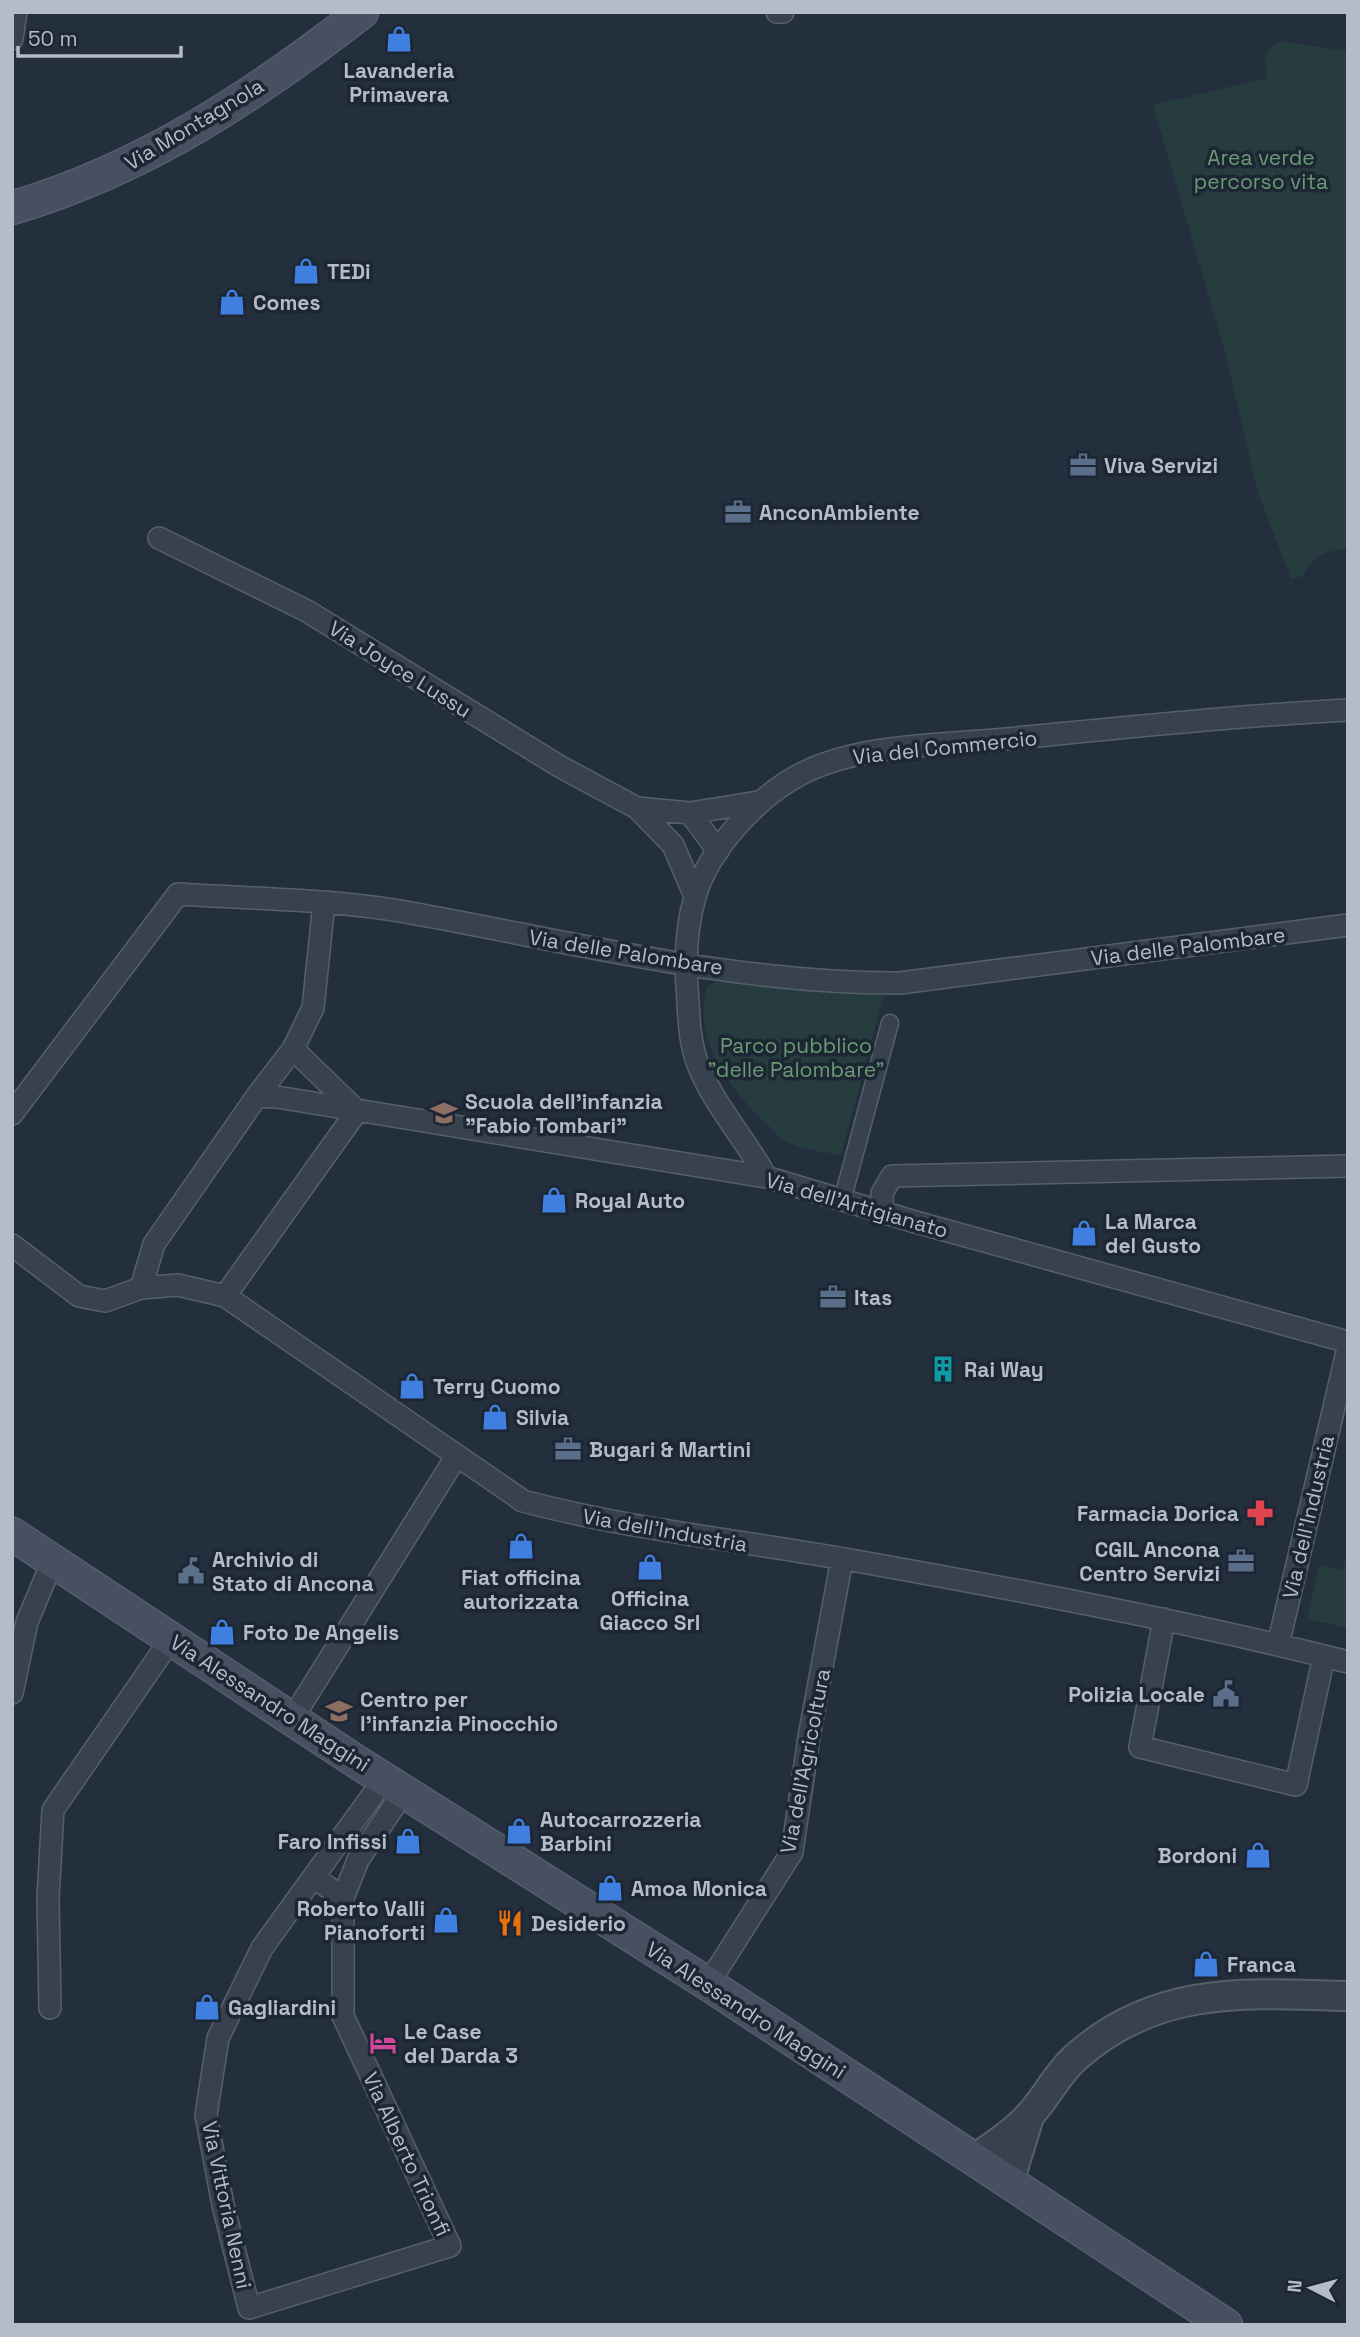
<svg xmlns="http://www.w3.org/2000/svg" width="1360" height="2337" font-family="'Space Grotesk',sans-serif">
  <style>
    .green { fill: #263c3f }
    .lines { fill: none; stroke-linecap: round; stroke-linejoin: round }
    .pedestrian-casing { stroke: #565f6c; stroke-width: 19 }
    .minor-casing { stroke: #565f6c; stroke-width: 24 }
    .tertiary-casing { stroke: #565f6c; stroke-width: 32 }
    .secondary-casing { stroke: #565f6c; stroke-width: 35 }
    .pedestrian { stroke: #38414e; stroke-width: 16 }
    .minor { stroke: #38414e; stroke-width: 21 }
    .tertiary { stroke: #38414e; stroke-width: 28 }
    .secondary { stroke: #465061; stroke-width: 32 }
    .labels { text-anchor: middle; dominant-baseline: central; stroke-width: 7; stroke-linejoin: round; paint-order: stroke }
    .poi-label { font-size: 21px; font-weight: bold; fill: #b4bcc9; stroke: #1d2633; text-anchor: start }
    .street-label { font-size: 21px; fill: #b4bcc9; stroke: #1d2633 }
    .park-label { font-size: 21px; fill: #6b9a76; stroke: #1d2633 }
  </style>
  <rect width="100%" height="100%" fill="#242f3e"/>
  <!-- green -->
  <path class="green" d="M1278,41L1348,51V548C1326,552 1312,555 1303,576L1291,579L1258,493L1226,356L1153,105L1267,78L1264,55Z
    M719,980L884,995L841,1155C824,1152 805,1150 789,1143C780,1140 772,1129 765,1122C729,1089 692,1039 707,987Z
    M1346,1557L1348,1628L1307,1619L1319,1565L1342,1570Z"/>
  <g class="lines">
    <!-- pedestrian casing -->
    <g class="pedestrian-casing">
      <path id="pedestrian" d="M842,1201L890,1023"/>
    </g>
    <!-- minor casing -->
    <g class="minor-casing">
      <path id="minor" d="M777,12H783
        M12,39L16,12
        M159,538L307,611L559,766L637,808L673,845L695,896
        M637,808L690,813L758,802
        M690,813L718,851
        M257,1096L293,1049
        M12,1114L178,894C255,899 335,899 411,913C573,942 735,984 900,983L1348,925
        M766,1177C745,1138 711,1102 696,1059C690,1040 689,1022 688,1002C685,968 685,930 695,897C709,848 759,795 803,773C860,744 943,745 1006,739C1120,728 1233,716 1348,710
        M883,1213L882,1193L892,1176L1348,1166
        M12,1245L79,1296L105,1301L141,1288L178,1285L225,1296L523,1501C629,1529 737,1540 845,1559C1013,1589 1182,1620 1348,1662
        M141,1288L154,1244L257,1096L277,1097L766,1177L912,1221L1348,1342
        M225,1296L357,1111L293,1049L313,1008L324,903
        M1164,1619L1140,1747L1296,1785L1324,1656
        M1278,1645L1348,1348
        M12,1693L27,1622L53,1560
        M292,1719L456,1457
        M315,1878L343,1898L358,1860L404,1791
        M343,1898V2016L450,2246L249,2308L223,2205L206,2115L218,2038L262,1948L385,1778
        M708,1984L792,1852L809,1737L842,1559
        M50,2008L48,1898L53,1810L171,1639"/>
    </g>
    <!-- tertiary casing -->
    <g class="tertiary-casing">
      <path id="tertiary" d="M975,2159C992,2146 1015,2133 1029,2116C1046,2098 1057,2074 1075,2058C1156,1985 1247,1993 1348,1996
        M1009,2182L1029,2117"/>
    </g>
    <!-- secondary casing -->
    <g class="secondary-casing">
      <path id="secondary" d="M12,208C144,169 254,96 362,12
        M12,1534L357,1762L708,1984L1226,2325"/>
    </g>
    <!-- pedestrian -->
    <use href="#pedestrian" class="pedestrian"/>
    <!-- minor -->
    <use href="#minor" class="minor"/>
    <!-- tertiary -->
    <use href="#tertiary" class="tertiary"/>
    <!-- secondary -->
    <use href="#secondary" class="secondary"/>
  </g>
  <!-- icons -->
  <defs>
    <g id="shop-bare" transform="scale(2.1)"><path d="M-5-2.5h2.3a2.7 3.5 0 0 1 5.4 0H5L5.5 6h-11ZM-1.5-2.5h3a1.5 2.3 0 0 0-3 0Z" fill="#3f7fe0" stroke="#1d2633" stroke-width="2.5" paint-order="stroke"/></g>
    <g id="office-bare" transform="scale(2.1)"><path d="M-6-3h4V-5.5h4V-3h4V5H-6ZM-1-4.5V-3h2v-1.5ZM-6 0V1H6V0Z" fill="#5c6f8a" stroke="#1d2633" stroke-width="2.5" paint-order="stroke"/></g>
    <g id="school-bare" transform="scale(2.1)"><path d="M0-5L7-2L0 1L-7-2ZM-4 1L0 2.5L4 1V4Q0 6-4 4Z" fill="#8d6e63" stroke="#1d2633" stroke-width="2.5" paint-order="stroke"/></g>
    <g id="building-bare" transform="scale(2.1)"><path d="M-4-6H4V6H1V3H-1V6H-4ZM-2.5-4.3h1.7v1.8h-1.7ZM.8-4.3h1.7v1.8H.8ZM-2.5-1h1.7V.8h-1.7ZM.8-1h1.7V.8H.8Z" fill="#0f9aa8" stroke="#1d2633" stroke-width="2.5" paint-order="stroke"/></g>
    <g id="pharmacy-bare" transform="scale(2.1)"><path d="M-2-6h4v4h4v4h-4v4h-4v-4h-4v-4h4Z" fill="#e0444e" stroke="#1d2633" stroke-width="2.5" paint-order="stroke"/></g>
    <g id="civic-bare" transform="scale(2.1)"><path d="M-.6-6.5H3V-4.5H.6V-3L4-1V1h2V6H-6V1h2V-1L-.6-3ZM-1.2 2.5V6h2.4V2.5Z" fill="#5c6f8a" stroke="#1d2633" stroke-width="2.5" paint-order="stroke"/></g>
    <g id="restaurant-bare" transform="scale(2.1)"><path d="M-5-6h1v4h1v-4h1v4h1v-4h1v5L-1.5 .5V6h-2V.5L-5-1ZM5-6V6H3V1.5H1.5Q1.5-4 5-6Z" fill="#e8710a" stroke="#1d2633" stroke-width="2.5" paint-order="stroke"/></g>
    <g id="hotel-bare" transform="scale(2.1)"><path d="M-6-4.5h1.5V1H6V5H4.5V3h-9V5H-6ZM-4 0a1.8 1.8 0 1 1 3.6 0ZM.5 0V-2.5h3Q6-2.5 6 0Z" fill="#d1479c" stroke="#1d2633" stroke-width="2.5" paint-order="stroke"/></g>
  </defs>
  <g fill-rule="evenodd">
    <use href="#shop-bare" x="399" y="39"/>
    <use href="#shop-bare" x="306" y="271"/>
    <use href="#shop-bare" x="232" y="302"/>
    <use href="#office-bare" x="1083" y="465"/>
    <use href="#office-bare" x="738" y="512"/>
    <use href="#school-bare" x="444" y="1113"/>
    <use href="#shop-bare" x="554" y="1200"/>
    <use href="#shop-bare" x="1084" y="1233"/>
    <use href="#office-bare" x="833" y="1297"/>
    <use href="#building-bare" x="943" y="1369"/>
    <use href="#shop-bare" x="412" y="1386"/>
    <use href="#shop-bare" x="495" y="1417"/>
    <use href="#office-bare" x="568" y="1449"/>
    <use href="#pharmacy-bare" x="1260" y="1513"/>
    <use href="#shop-bare" x="521" y="1546"/>
    <use href="#office-bare" x="1241" y="1561"/>
    <use href="#shop-bare" x="650" y="1567"/>
    <use href="#civic-bare" x="191" y="1571"/>
    <use href="#shop-bare" x="222" y="1632"/>
    <use href="#civic-bare" x="1226" y="1694"/>
    <use href="#school-bare" x="339" y="1711"/>
    <use href="#shop-bare" x="519" y="1831"/>
    <use href="#shop-bare" x="408" y="1841"/>
    <use href="#shop-bare" x="1258" y="1855"/>
    <use href="#shop-bare" x="610" y="1888"/>
    <use href="#shop-bare" x="446" y="1920"/>
    <use href="#restaurant-bare" x="510" y="1923"/>
    <use href="#shop-bare" x="1206" y="1964"/>
    <use href="#shop-bare" x="207" y="2007"/>
    <use href="#hotel-bare" x="383" y="2043"/>
  </g>
  <g class="labels">
    <!-- poi labels -->
    <g class="poi-label">
      <text x="399" y="70" text-anchor="middle">Lavanderia<tspan x="399" dy="24">Primavera</tspan></text>
      <text x="327" y="271">TEDi</text>
      <text x="253" y="302">Comes</text>
      <text x="1104" y="465">Viva Servizi</text>
      <text x="759" y="512">AnconAmbiente</text>
      <text x="465" y="1101">Scuola dell'infanzia<tspan x="465" dy="24">"Fabio Tombari"</tspan></text>
      <text x="575" y="1200">Royal Auto</text>
      <text x="1105" y="1221">La Marca<tspan x="1105" dy="24">del Gusto</tspan></text>
      <text x="854" y="1297">Itas</text>
      <text x="964" y="1369">Rai Way</text>
      <text x="433" y="1386">Terry Cuomo</text>
      <text x="516" y="1417">Silvia</text>
      <text x="589" y="1449">Bugari &amp; Martini</text>
      <text x="1239" y="1513" text-anchor="end">Farmacia Dorica</text>
      <text x="1220" y="1549" text-anchor="end">CGIL Ancona<tspan x="1220" dy="24">Centro Servizi</tspan></text>
      <text x="212" y="1559">Archivio di<tspan x="212" dy="24">Stato di Ancona</tspan></text>
      <text x="521" y="1577" text-anchor="middle">Fiat officina<tspan x="521" dy="24">autorizzata</tspan></text>
      <text x="650" y="1598" text-anchor="middle">Officina<tspan x="650" dy="24">Giacco Srl</tspan></text>
      <text x="243" y="1632">Foto De Angelis</text>
      <text x="1205" y="1694" text-anchor="end">Polizia Locale</text>
      <text x="360" y="1699">Centro per<tspan x="360" dy="24">l'infanzia Pinocchio</tspan></text>
      <text x="540" y="1819">Autocarrozzeria<tspan x="540" dy="24">Barbini</tspan></text>
      <text x="387" y="1841" text-anchor="end">Faro Infissi</text>
      <text x="1237" y="1855" text-anchor="end">Bordoni</text>
      <text x="631" y="1888">Amoa Monica</text>
      <text x="425" y="1908" text-anchor="end">Roberto Valli<tspan x="425" dy="24">Pianoforti</tspan></text>
      <text x="531" y="1923">Desiderio</text>
      <text x="1227" y="1964">Franca</text>
      <text x="228" y="2007">Gagliardini</text>
      <text x="404" y="2031">Le Case<tspan x="404" dy="24">del Darda 3</tspan></text>
    </g>
    <!-- street labels -->
    <g class="street-label">
      <text transform="translate(194 124) rotate(-31)">Via Montagnola</text>
      <text transform="translate(400 669) rotate(32)">Via Joyce Lussu</text>
      <text transform="translate(945 747) rotate(-6)">Via del Commercio</text>
      <text transform="translate(1188 946) rotate(-7)">Via delle Palombare</text>
      <text transform="translate(626 952) rotate(9)">Via delle Palombare</text>
      <text transform="translate(857 1205) rotate(16)">Via dell'Artigianato</text>
      <text transform="translate(1308 1517) rotate(-77)">Via dell'Industria</text>
      <text transform="translate(665 1530) rotate(10)">Via dell'Industria</text>
      <text transform="translate(270 1703) rotate(33)">Via Alessandro Maggini</text>
      <text transform="translate(805 1761) rotate(-79)">Via dell'Agricoltura</text>
      <text transform="translate(746 2010) rotate(33)">Via Alessandro Maggini</text>
      <text transform="translate(407 2154) rotate(65)">Via Alberto Trionfi</text>
      <text transform="translate(227 2205) rotate(78)">Via Vittoria Nenni</text>
    </g>
    <!-- park labels -->
    <g class="park-label">
      <text x="1261" y="157">Area verde<tspan x="1261" dy="24">percorso vita</tspan></text>
      <text x="796" y="1045">Parco pubblico<tspan x="796" dy="24">"delle Palombare"</tspan></text>
    </g>
  </g>
  <!-- border -->
  <rect width="1360" height="2337" fill="none" stroke="#b4bcc9" stroke-width="28"/>
  <!-- north arrow -->
  <g transform="translate(1311 2288) rotate(276)" stroke="#1d2633" stroke-width="5" paint-order="stroke">
  <path d="M0-5L12 26L0 18L-12 26Z" fill="#b4bcc9"/>
  <text y="-10" font-size="19" font-weight="bold" text-anchor="middle" fill="#b4bcc9">N</text>
  </g>
  <!-- scale -->
  <path d="M18 46v10h163v-10" fill="none" stroke="#b4bcc9" stroke-width="3.5"/>
  <text x="28" y="46" font-size="21" fill="#b4bcc9" stroke="#1d2633" stroke-width="5" paint-order="stroke">50 m</text>
</svg>
